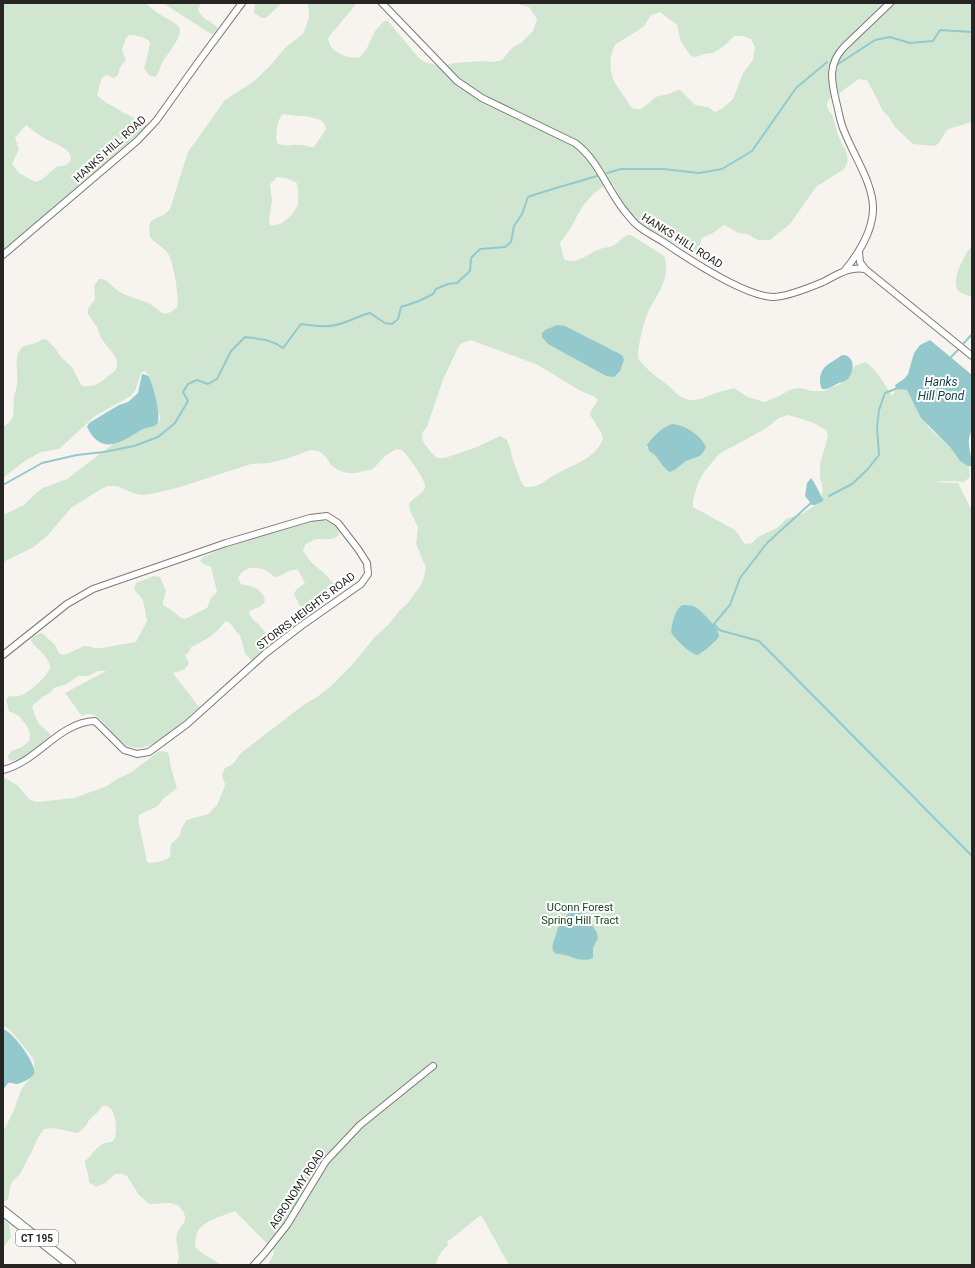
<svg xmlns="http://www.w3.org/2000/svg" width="975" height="1268" font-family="Roboto,sans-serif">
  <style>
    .green { fill: #d0e6d0; fill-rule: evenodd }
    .water { fill: #93c9cd }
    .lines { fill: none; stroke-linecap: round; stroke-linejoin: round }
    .stream { stroke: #93c9cd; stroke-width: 2 }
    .street-casing { stroke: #7d7a77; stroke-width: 8 }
    .primary-casing { stroke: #7d7a77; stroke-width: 11 }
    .street { stroke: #fff; stroke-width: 6 }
    .primary { stroke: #fff; stroke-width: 9 }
    .labels { text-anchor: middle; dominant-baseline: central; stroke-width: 4; stroke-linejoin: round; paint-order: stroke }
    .shield { fill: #fff; stroke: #676666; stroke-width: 1 }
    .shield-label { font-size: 10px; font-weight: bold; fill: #262524 }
    .street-label { font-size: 11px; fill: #262524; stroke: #fff }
    .park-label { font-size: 11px; fill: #17451c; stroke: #fff }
    .water-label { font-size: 12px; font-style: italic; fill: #124347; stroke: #fff }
  </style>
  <rect width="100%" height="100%" fill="#f7f4f0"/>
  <!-- green -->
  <path class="green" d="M3,3H147C151,12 175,21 179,27C184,36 166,55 162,63C160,68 159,73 155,77L149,75L144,68L147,58L150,42C145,37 137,35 129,35L126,38L122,50L126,60C124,62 121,65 120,68C118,74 119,76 113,78L107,75C99,77 100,88 97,95C102,102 137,120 146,123V127L121,150L3,251ZM26,125C32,130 38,134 44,138C51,142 79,151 69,163C65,167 59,165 55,168C47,174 46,179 35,182L19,173L12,164L19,149L15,138Z
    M163,3H201L198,10C202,20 212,21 218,28L213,34H211Z
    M255,3H282L266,18H262L254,13Z
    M307,3H357L328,38C329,52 348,60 360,57L366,50L375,31L384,21H388L418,57L424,62L440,66L456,63L481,61L494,62L502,60L513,47L521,43L533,31L537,19L529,7L514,3H972V122L951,128L947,130L938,144L934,146L913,144L895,127L888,116L882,110L877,99L867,80L859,79C851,84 845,89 839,94C835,97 831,97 828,101C824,107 831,112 833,117C835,123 836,129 838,135C842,146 853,158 844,169L816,187L790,224L770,240H758L747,234L739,233L724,225L713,233L702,238L698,250L694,252L686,250L643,226L634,216L628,212L619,198L614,186L611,183L607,184L593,194L582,207L570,229L560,243L564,259C576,266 589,253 600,249C604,247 608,248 612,246C620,243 622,235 631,235L664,256C672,276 657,295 648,312C643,324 638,345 638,358C647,370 653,374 665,383C671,387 675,393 681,397C693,404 705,397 716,393C722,391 728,389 734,388L748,397L765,402L777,397L792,389L800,388L812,391H824L840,384L847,377L855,366L866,362C876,369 885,385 892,396L896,389L907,390L929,428L950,447L960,461L969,466L970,477L964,482L947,481L933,482L958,483L971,509L972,513V1265H509L481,1215L447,1242L448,1245C441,1251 438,1256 436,1265H268L274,1254L273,1253L274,1251L235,1211C225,1215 203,1221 198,1231C196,1234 195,1243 195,1247C202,1254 213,1259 221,1265H176C183,1255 174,1244 177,1234C178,1228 186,1224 185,1217C185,1213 181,1209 179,1206L171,1203L149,1204L139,1195L127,1176L123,1174H115L105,1183L96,1187L89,1182C89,1174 85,1168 85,1161C91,1156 95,1149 101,1145C104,1142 110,1143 113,1141C118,1137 118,1102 102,1106L99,1111L89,1120L86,1126L78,1133L53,1128L44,1129L37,1139L34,1147L20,1174L11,1183L8,1200L3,1201V1132L13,1112L22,1088L30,1078L34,1071V1062L33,1058L11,1031L3,1025V777L18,786L29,799L37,802L74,798L107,786L117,779L132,772L159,751L167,752L169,755L171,768L177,788L163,799L158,806L139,815L138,819L147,862C154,864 163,861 170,857L171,844L180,835L182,827L187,820L208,814L217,805L224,788L225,784L222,776L223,772L225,768L233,764L241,753L302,706L317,697L331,686L351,666L374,638L389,624L400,610L407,604L421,585L424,577L426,568L416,544L418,527L410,511L409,503C413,499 423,493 425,488C427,482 409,457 404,452C402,450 399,449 396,449L385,456L373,469L356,473H347L338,470L331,465L326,457L319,451L310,450L286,459L269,463L251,464L180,487L151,494L142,495L133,493L117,486H108L101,489L71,508L48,535L34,547L3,562V515L24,505L36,493L43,488L67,479L113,444L143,429L157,423L160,420V416L155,407L148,374L145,371L141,373L136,389L131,396L95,416L59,449L41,452L26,460L3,478V427C18,418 12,412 14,398C15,392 17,388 17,382C19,371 12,355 23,347C27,344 31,345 35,343C39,342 41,339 46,339L55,348L62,358L72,367L81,385C93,391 105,378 115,371C122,360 110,350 103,341C100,337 99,331 97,327C94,322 90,318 88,314V309L95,299L94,286L99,279C107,278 110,285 117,290C126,297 137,298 148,303C161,309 162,321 177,307C180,298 173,260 167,252C162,246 154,243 150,237C146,213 158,223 170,209L188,152L225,100L253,82L269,67L286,47L303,34L309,18V10ZM660,12L677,25L681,42L691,56L696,57L704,54L713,53L724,46L734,36H743L751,39L755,47L753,60L743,73L733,99L723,108L715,112L708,107L695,105L680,90C675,90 673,93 668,94C664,96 659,95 656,97C647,103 642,114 631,107C626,99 620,91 615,83C609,73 609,53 616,44L640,29L644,26L651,15ZM283,114L297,116H306L318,119L322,121L325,125L326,129L314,147C309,148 306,145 301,145C292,144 286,148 277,143C275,135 277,119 283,114ZM277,177L286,178L297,183C298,189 299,197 298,203C296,213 281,228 270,225L269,221L272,200L270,184ZM545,330L577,333L589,338L602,346L615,351L606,376L577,360L542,337V333ZM471,340L538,365L579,390L595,397L598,400L591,411L590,415L602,434L603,438C596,460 570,465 553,476C542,482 539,488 525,487L522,484L513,460L510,448L507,440L500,436L477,447L445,458H437C432,453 421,443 422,435C422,432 425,429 427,427L444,377L459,346L462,343ZM788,415L812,422L827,431L828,436L820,464V477L823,490L820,502L802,514L786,519L777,528L758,537L752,543L745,544L735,530L693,507V500L698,483L704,472L719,454L765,429L779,418ZM668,425L700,456L686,461L676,469L662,465L656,456L649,451L647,447L649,442Z
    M972,246V297C968,295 960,294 958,290C950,281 965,253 972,246Z
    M322,520C331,522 339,525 339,535C331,542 325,538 317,539C313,540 308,543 305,545L303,551L311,562L325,574L332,582L341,589L340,591C334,596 324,598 318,604C313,609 312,612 305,614C302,611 296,598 294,594L296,590L305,583L298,570C290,568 283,576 275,577C272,575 270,573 267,571C256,566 244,566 238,578L241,584C245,586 249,585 253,587C257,588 261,592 263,595C270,605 256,608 249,611C250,619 256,621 261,627C263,628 263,631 265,632C268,636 273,636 274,642L255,660H251L245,653L240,635C234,631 233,623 225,621C218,633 203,642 191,647L189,652L185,655L189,663C185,671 180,671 173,673L199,707C184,720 163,743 144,747C111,755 105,703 82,716L65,693L106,671H98L88,676H78L67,684L54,688L50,693L44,696L32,706C33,710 37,722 40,725C44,729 46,729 51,735C46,743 20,761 11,761L8,758V756L12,751L22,747L29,741L30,733L27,726L19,716L9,711L6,699L10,696C13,696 18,697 22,695C29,692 51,674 50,666C48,656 37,649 31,641L32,637L40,633H42L55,645L59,653L63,655L67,654L84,646H88L94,648H101L136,642L147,621L143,600L134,589L136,583L154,576L160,577L166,591L163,601V605L173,611L181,618L185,619L207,608L211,598L217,592L211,567L203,564L200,561L203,557L235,543L311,521Z
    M3,1219L9,1224L11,1237L3,1248Z"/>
  <!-- water -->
  <path class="water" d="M557,325L565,326L622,355L624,360L620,371L614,377L606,376L548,344L542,337V333L545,330Z
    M930,340L972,375V430C965,443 972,453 972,466H968L960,461L950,447L921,418L907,390L896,389L895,385L904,379L908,374L914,353L920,345Z
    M842,355C855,355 855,370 848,379C845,382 840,382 837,384C831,387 828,390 822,389C820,385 820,383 820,379C821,365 832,363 842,355Z
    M142,374C145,375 146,374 148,376C153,382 162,418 157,424C153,428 147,427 143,429C121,442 102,457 87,427L89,423L119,405L128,402L138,393Z
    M672,424C685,425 701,435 706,447L704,451L700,456L686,461L676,469L670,472L668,471L662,465L656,456L649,451L647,445C651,438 664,426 672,424Z
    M811,478C816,484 819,493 823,499V501L815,505H812L805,496L807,483Z
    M682,605C686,605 691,605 695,607C700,609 720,630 719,636C718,640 702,653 698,655C690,654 675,639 671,632C672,623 675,610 682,605Z
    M574,911L581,912L586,915L597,933L598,938L593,948V958C579,964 569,953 556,954L553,951C552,946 553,943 555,938C559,924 560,918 574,911Z
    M3,1029C12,1031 38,1065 34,1074C32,1078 22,1083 17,1084C14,1084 12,1082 8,1083L3,1090Z"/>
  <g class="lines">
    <!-- stream -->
    <path class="stream" d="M838,64L875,40L890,37L910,43L933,41L940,30L972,32
      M607,173L621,169H663L699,173L722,169L752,151L796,88L827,62
      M964,343L972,334
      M951,357L958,350
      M3,485L42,463L77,455L104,452L134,446L158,437L175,423L188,401L183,392L188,384L197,380L208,384L217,379L231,351L245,337C259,339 271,339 283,348L301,324C315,326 329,328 343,323C352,320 361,315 370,313L385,323L392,324L398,319L401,307L419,301L433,294L436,289L448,284L457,283L470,271L471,258L480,249L505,247L511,242L514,226L522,214L528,197C551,189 574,183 597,176
      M829,496L852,484L867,470L879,455L877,427L879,410L885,393L898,388
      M714,624L719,630L759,641L972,856
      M713,625L730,605L740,578L767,543L811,503"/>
    <!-- street casing -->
    <g class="street-casing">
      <path id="street" d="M382,3L457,81L482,98L575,143C598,160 606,187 623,209C627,214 632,221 637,225C645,232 656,237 665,243C690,260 744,296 773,297C786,297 811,287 823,282C837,275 849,266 865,269L972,356
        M859,252L860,262L865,269
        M3,255L137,141L156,121L199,61L242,3
        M845,270C859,253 872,233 873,210C874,185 854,156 845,133C840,123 839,112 836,101C831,80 828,64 844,47L890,3
        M3,655L67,604L93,589L226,543L310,518L327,516L338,523L358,549L367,563L368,574L361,584L301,626L266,653L187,724L149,752L137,754L124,750L95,721C59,722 37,762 3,770
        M254,1265L264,1254L287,1225L326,1161L360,1125L433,1066"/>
    </g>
    <!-- primary casing -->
    <g class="primary-casing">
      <path id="primary" d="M3,1211L71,1265"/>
    </g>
    <!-- street -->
    <use href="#street" class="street"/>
    <!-- primary -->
    <use href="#primary" class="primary"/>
  </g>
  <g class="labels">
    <!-- shield labels -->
    <rect class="shield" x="16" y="1230" width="42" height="16" rx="3"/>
    <g class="shield-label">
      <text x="37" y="1238">CT 195</text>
    </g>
    <!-- street labels -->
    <g class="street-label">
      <text transform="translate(110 149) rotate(-42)">HANKS HILL ROAD</text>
      <text transform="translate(682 241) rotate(32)">HANKS HILL ROAD</text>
      <text transform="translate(306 611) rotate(-37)">STORRS HEIGHTS ROAD</text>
      <text transform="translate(297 1189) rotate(-57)">AGRONOMY ROAD</text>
    </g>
    <!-- park labels -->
    <g class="park-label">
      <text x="580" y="907">UConn Forest<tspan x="580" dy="13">Spring Hill Tract</tspan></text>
    </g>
    <!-- water labels -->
    <g class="water-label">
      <text x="941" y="382">Hanks<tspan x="941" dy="14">Hill Pond</tspan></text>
    </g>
  </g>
  <!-- border -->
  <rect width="975" height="1268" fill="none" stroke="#262524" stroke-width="8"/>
</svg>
